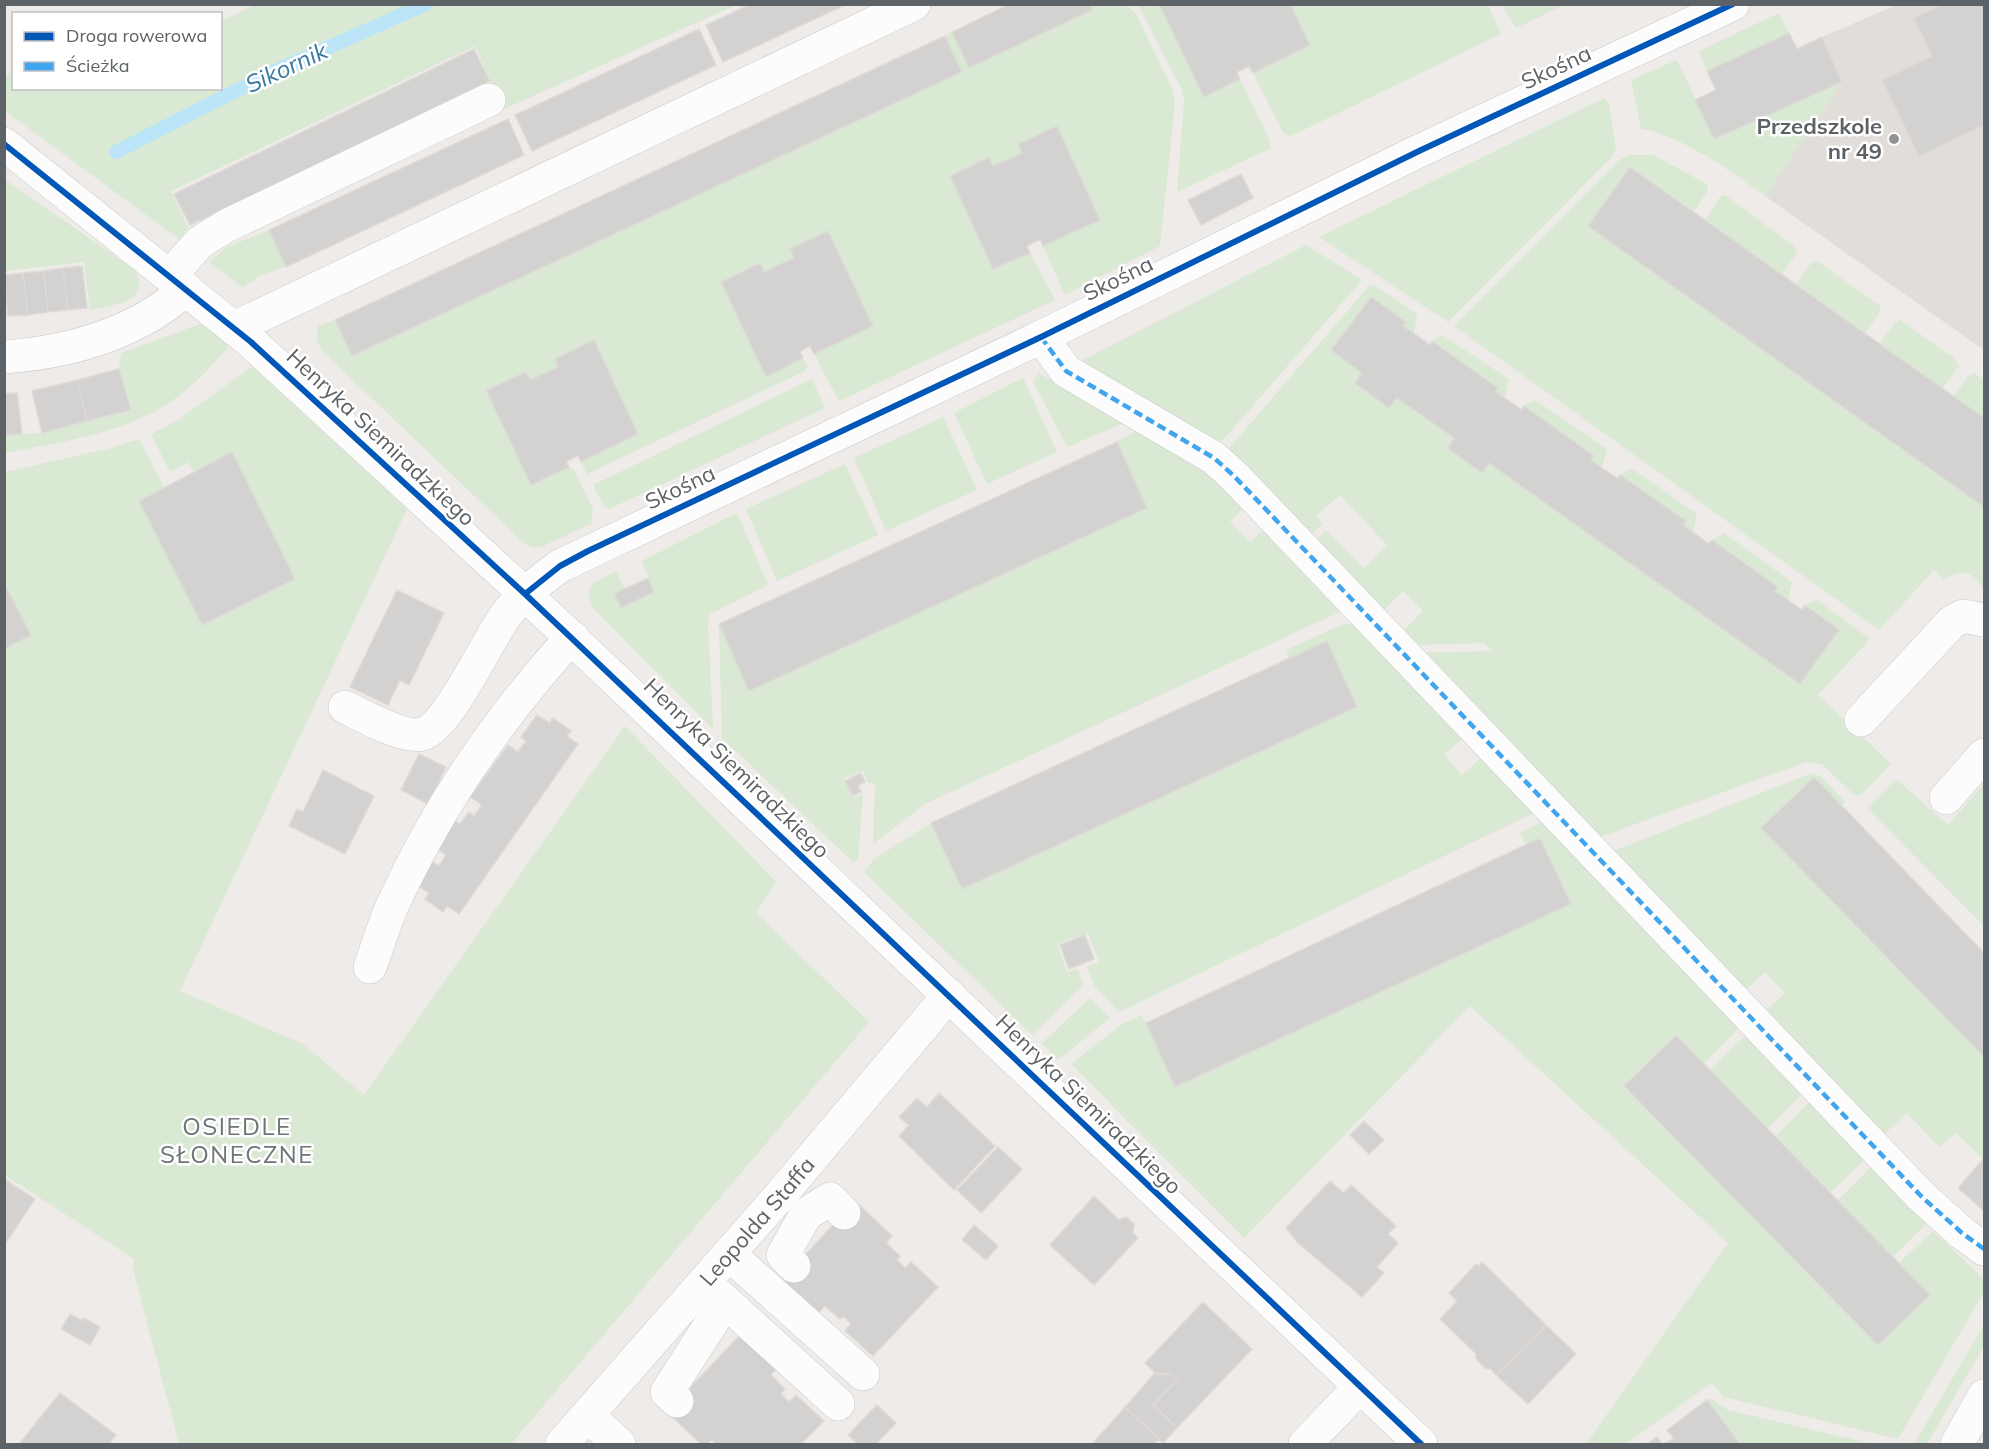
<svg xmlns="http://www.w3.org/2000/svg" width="1989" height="1449" font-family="Mulish,sans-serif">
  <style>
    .education { fill: #e1ddd8 }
    .green { fill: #d9e9d3 }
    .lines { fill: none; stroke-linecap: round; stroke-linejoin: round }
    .stream { stroke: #bce5f8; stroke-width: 14 }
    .building { fill: #d4d2d1; stroke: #dddad8; stroke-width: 1.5 }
    .minor-casing { stroke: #cacaca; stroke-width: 34 }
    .minor { stroke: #fcfcfc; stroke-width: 33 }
    .quiet { stroke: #40a5ee; stroke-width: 4.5; stroke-dasharray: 9 4.5; stroke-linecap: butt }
    .cycleway-casing { stroke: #fff; stroke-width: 10 }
    .cycleway { stroke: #0057b8; stroke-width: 6 }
    .poi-dot { fill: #909294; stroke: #fff; stroke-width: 2 }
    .labels { text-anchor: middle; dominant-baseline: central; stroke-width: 5; stroke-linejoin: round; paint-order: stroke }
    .street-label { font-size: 22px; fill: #5d6266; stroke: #fff }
    .poi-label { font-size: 22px; font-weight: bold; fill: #5d6266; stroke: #fff; text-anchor: end }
    .water-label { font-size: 24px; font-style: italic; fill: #3b7aa1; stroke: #fff }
    .neighbourhood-label { font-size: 24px; letter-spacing: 1.5px; fill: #6e7478; stroke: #fff }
  </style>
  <rect width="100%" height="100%" fill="#eeebe8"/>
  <!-- education -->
  <path class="education" d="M1897,5H1984V350L1765,196L1842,82L1822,37Z"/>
  <!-- green -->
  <path class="green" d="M255,5H736L504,109L475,46L171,191L188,228L180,240L5,111L4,81L13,68L14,88H220L221,21Z
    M1089,5L1128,6L1136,14L1173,91L1175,103L1160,246L1065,295L1043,246L1100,220L1057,127L1018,144L1022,153L993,166L988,158L950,176L993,269L1030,253L1055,300L839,401L814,354L873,325L828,231L790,249L794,258L764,272L759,263L721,282L765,376L803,358L807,367L805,371L587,474L581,462L638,434L594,341L555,358L558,367L530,380L526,372L487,390L531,485L569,467L574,470L593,509L591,524L543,546L534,548L525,544L323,352L317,342L318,326L335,320L352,356L961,72L945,36L952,32L970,68L1091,11Z
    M1138,5H1159L1204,97L1240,79L1270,141L1269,149L1177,192L1184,101L1182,90Z
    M1290,5H1488L1501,34L1291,136L1284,134L1253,73L1309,45Z
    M1502,5H1564L1516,28Z
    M1779,13L1789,33L1707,71L1699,51Z
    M1677,60L1714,139L1842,82L1765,196C1734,173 1679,134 1641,129L1631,80Z
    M1604,98L1609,103L1616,149L1613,156L1448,322L1319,237Z
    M1628,155H1653L1707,184L1708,190L1694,212L1630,167L1589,226L1984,507V593C1979,573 1961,567 1944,580L1934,570L1879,630L1454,326L1618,161Z
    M4,179L135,270C152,303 113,305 90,310L84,262L5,271Z
    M1725,195L1795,247L1797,252L1782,275L1705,220L1720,197Z
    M269,230L286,267L261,275L243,288L209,262L227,247Z
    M1306,245L1362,280L1224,439L1214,442L1081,361Z
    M1817,261L1879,305L1881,310L1865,334L1796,284L1811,263Z
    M1370,285L1376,286L1417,314L1414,333L1403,326L1406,322L1370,297L1331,350L1362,373L1355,383L1389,408L1397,398L1454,438L1448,448L1482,473L1489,463L1800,684L1839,630L1805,605L1817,600L1870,639L1818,695L1891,764L1861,795H1854L1822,764L1806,762L1600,837L1421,653L1492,651L1484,643L1416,645L1403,631L1423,611L1403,591L1382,612L1315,541L1326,530L1364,568L1387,545L1340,495L1316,516L1322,524L1310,536L1231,455L1230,447Z
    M1900,320L1954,358L1959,366L1943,388L1880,344L1895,322Z
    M200,324L227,343V349C209,368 192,388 170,402C127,433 56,443 5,453V435L42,433L131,410L119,369L121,353Z
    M1442,335L1509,379L1505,398L1496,392L1498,388L1432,341Z
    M250,368H254L407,509L180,991L303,1044L364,1095L625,726L776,882L756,913L869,1022L511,1444H179L133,1269L134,1259L5,1175L4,649L31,635L5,583V472L111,448L139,439L164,488L139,501L202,625L294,579L231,453L194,472L189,462L170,472L151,434L178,420Z
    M1039,373L1124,423L1067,447L1033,381Z
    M1974,373L1984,381V418L1954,396L1968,376Z
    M1023,378L1057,452L987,484L954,413Z
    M812,379L825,408L609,509L604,506L593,485Z
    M1535,400L1607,449L1602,468L1591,460L1594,456L1524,406Z
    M943,417L977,490L886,531L854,458Z
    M1137,430L1212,476L1244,508L1230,521L1250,542L1264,529L1342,611L925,804L873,844L875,783H868L863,770L844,779L853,798L863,794L858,859L854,863L722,738L719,624L750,690L1147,508L1117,442Z
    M845,464L878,535L777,581L746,509Z
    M1631,468L1697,514L1693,532L1683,525L1686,521L1620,475Z
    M737,513L768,585L710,614L708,621L713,729L592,607L588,591L593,583L616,571L625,589L614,594L621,608L654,592L642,561Z
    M1724,533L1792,582L1788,600L1775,591L1778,586L1712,540Z
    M1350,624L1358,628L1463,738L1444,754L1462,775L1482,757L1536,812L1119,1012L1095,987L1087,966L1099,962L1088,933L1057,944L1067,972L1078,969L1083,986L1032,1035L864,872L874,859L931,823L962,888L1357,707L1327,641L1289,658L1286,650L1341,625Z
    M1812,773L1822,777L1845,802L1841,806L1814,778L1761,828L1984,1057L1983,1159L1956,1133L1939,1147L1907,1113L1883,1135L1765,1012L1785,993L1765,972L1746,990L1611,852Z
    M1896,779L1948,825L1984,784V926L1867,808Z
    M1540,823L1546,824L1741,1026L1703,1064L1675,1035L1624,1087L1878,1345L1930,1295L1899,1263L1933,1231L1984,1279V1292L1898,1439L1724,1397L1712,1383L1625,1444H1586L1728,1243L1470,1006L1244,1238L1071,1064L1121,1025L1142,1015L1176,1087L1571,904L1541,838L1526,845L1520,833Z
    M1090,998L1110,1018L1058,1060L1042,1043Z
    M1746,1035L1803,1093L1767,1129L1710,1070Z
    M1810,1101L1865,1159L1830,1193L1775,1137Z
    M1872,1166L1927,1223L1893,1257L1838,1200Z
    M1984,1325V1346L1927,1444H1914Z
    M1709,1398L1728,1410L1872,1444H1740L1707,1400Z"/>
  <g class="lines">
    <!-- stream -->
    <path class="stream" d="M116,152L275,71L426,4"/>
  </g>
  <!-- building -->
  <path class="building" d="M751,4H847L723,62L706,25Z
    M1010,4H1089L1092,10L969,68L952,32Z
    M1159,4H1290L1310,45L1253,73L1249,66L1237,72L1240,79L1204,97Z
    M1942,4H1984V125L1919,157L1882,80L1932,56L1914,18Z
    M699,29L716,65L532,151L515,115Z
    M1789,33L1797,49L1822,37L1842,82L1714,139L1695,100L1716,90L1707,71Z
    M945,36L962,72L352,356L335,320Z
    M474,49L490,81L190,225L174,194Z
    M508,119L524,155L286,267L269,230Z
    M1057,126L1100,220L1043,246L1040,239L1027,246L1030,253L993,269L950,176L989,157L993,166L1022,153L1018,144Z
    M1630,167L1984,418V507L1588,226Z
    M1241,174L1253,198L1201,225L1188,200Z
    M828,231L873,326L814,354L810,346L804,349L800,352L803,358L766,377L721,282L760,263L764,272L794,258L790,249Z
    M82,266L87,308L68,310L63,268Z
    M63,268L68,310L48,312L44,271Z
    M44,271L48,312L28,315L23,273Z
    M23,273L28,315L8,316L4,275Z
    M1371,297L1406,322L1403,326L1425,341L1430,345L1432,341L1498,388L1496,392L1522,410L1524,406L1594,456L1591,460L1602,468L1617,478L1620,475L1686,521L1683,525L1709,544L1712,540L1778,587L1775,591L1802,610L1805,605L1839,630L1800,684L1489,463L1482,473L1448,448L1454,438L1397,398L1389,408L1355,383L1362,373L1331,350Z
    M594,340L638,434L581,462L578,456L573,458L566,462L569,467L531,485L486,390L526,372L530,380L558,367L555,359Z
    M119,369L131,410L87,421L77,380Z
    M77,380L87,421L42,433L32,391Z
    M17,393L22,434L4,435V394Z
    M1117,442L1147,508L749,691L719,624Z
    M232,452L295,579L202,625L139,501Z
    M648,578L654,592L621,608L614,594Z
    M4,583L31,635L4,649Z
    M397,590L444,613L409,685L400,680L388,705L350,687Z
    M1327,641L1357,707L962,889L931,823Z
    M537,715L550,723L553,718L571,731L567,736L578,744L459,914L447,906L443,912L425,899L429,893L417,885L433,862L439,866L446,855L435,847L454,820L460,824L469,812L474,816L482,805L470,797L508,745L518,752L526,741L521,737Z
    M419,754L446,767L428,804L401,790Z
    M323,770L374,796L345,854L289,826L297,809L303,812Z
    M861,773L865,782L858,785L861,792L853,796L845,781Z
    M1814,777L1984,953V1057L1761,828Z
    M1540,838L1571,904L1175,1087L1146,1023Z
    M1085,935L1094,959L1069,969L1060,945Z
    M1676,1035L1930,1295L1878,1345L1624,1086Z
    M939,1093L995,1146L954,1190L899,1136L909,1125L899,1117L917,1098L927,1107Z
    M1364,1121L1384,1140L1369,1154L1350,1135Z
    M998,1147L1022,1169L981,1213L957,1190Z
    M1984,1158V1211L1958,1188Z
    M4,1179L35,1199L4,1246Z
    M1330,1181L1344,1193L1351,1185L1396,1226L1388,1234L1398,1243L1377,1267L1384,1273L1362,1297L1297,1242L1286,1228Z
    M1094,1196L1119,1220L1126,1217L1134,1224L1133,1233L1138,1238L1094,1285L1050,1245Z
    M855,1201L892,1236L886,1243L900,1256L897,1260L905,1268L911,1262L938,1287L873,1356L845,1331L851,1324L843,1316L840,1319L825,1306L818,1313L782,1280Z
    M974,1225L998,1246L986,1260L962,1240Z
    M1482,1262L1546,1325L1496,1375L1491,1369H1486L1476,1359V1354L1440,1319L1457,1301L1449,1293L1476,1264L1479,1266Z
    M1203,1302L1252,1349L1177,1428L1153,1405L1177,1380L1169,1373L1157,1375L1145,1363Z
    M70,1314L83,1321L84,1318L100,1327L90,1345L61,1329Z
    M1546,1325L1576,1354L1528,1404L1496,1375Z
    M742,1333L777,1368L771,1375L785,1389L781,1394L789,1402L796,1395L824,1421L801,1444H716L712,1440L707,1444H701L667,1412Z
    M1155,1373L1166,1375L1169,1373L1177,1380L1153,1405L1177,1428L1163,1443L1125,1407Z
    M60,1393L116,1435L109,1444H19Z
    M1707,1400L1740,1444H1664L1674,1438L1667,1430Z
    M877,1405L896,1423L876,1444H858L848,1435Z
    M1125,1407L1159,1439L1154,1444H1097L1094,1442Z
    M1657,1437L1662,1444H1647Z"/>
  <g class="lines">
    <!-- minor casing -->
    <g class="minor-casing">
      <g id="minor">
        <path d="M4,144L251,342L525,594L1421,1444"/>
        <path d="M170,276L200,242L226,226L489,100"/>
        <path d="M234,328L914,4"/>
        <path d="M1041,337L1066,371L1214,458L1234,476L1921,1196L1962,1233L1984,1249"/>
        <path d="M4,357C71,352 136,334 186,289"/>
        <path d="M345,707C362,715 404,739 422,734C448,728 488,639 506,615C521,595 540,580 560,566L1041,337L1419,151L1733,4"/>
        <path d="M1861,720L1952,622L1963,616L1984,620"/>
        <path d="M1946,798L1984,755"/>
        <path d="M370,967C378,946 384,923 394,902C438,806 501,715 572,637"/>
        <path d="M729,1254L863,1374"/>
        <path d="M794,1266L783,1255L806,1214L830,1199L844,1213"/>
        <path d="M704,1282L838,1404"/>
        <path d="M677,1401L667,1392L725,1302"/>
        <path d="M588,1416L619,1444"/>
        <path id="s1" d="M562,1444L783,1192L949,995"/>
        <path d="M1305,1444L1360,1387"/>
        <path d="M1957,1444L1984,1396"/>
      </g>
    </g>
    <!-- minor -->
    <use href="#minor" class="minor"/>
    <!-- quiet -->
    <path class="quiet" d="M1041,337L1066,371L1214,458L1234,476L1921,1196L1962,1233L1984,1249"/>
    <!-- cycleway casing -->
    <g class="cycleway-casing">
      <path id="cycleway" d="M4,144L251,342L525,594L1421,1444
        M525,594L560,566L588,551L1041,337L1419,151L1733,4"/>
    </g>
    <!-- cycleway -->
    <use href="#cycleway" class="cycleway"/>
  </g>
  <!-- markers -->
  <circle class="poi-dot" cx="1894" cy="139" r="6"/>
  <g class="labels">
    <!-- street labels -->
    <g class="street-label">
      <text transform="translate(1556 67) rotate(-25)">Skośna</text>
      <text transform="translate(1118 278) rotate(-26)">Skośna</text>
      <text transform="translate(381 437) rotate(43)">Henryka Siemiradzkiego</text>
      <text transform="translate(680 487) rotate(-25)">Skośna</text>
      <text transform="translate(737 768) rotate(44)">Henryka Siemiradzkiego</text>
      <text transform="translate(1089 1104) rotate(44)">Henryka Siemiradzkiego</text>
      <text stroke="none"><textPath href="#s1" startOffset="296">Leopolda Staffa</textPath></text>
    </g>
    <!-- poi labels -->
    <g class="poi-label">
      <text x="1882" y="126">Przedszkole<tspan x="1882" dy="25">nr 49</tspan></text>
    </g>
    <!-- water labels -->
    <g class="water-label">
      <text transform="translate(286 67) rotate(-25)">Sikornik</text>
    </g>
    <!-- neighbourhood labels -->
    <g class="neighbourhood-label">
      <text x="237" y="1126">OSIEDLE<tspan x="237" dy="28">SŁONECZNE</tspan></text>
    </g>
  </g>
  <!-- border -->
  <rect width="1989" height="1449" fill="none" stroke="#5d6266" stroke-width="12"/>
  <!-- legend -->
  <rect x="12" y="12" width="210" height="78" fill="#ffffff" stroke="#bec0c2" stroke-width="1.5"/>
  <rect x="24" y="32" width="30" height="9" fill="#0057b8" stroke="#bec0c2" stroke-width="1.5"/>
  <text x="66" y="42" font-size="18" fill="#5d6266">Droga rowerowa</text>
  <rect x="24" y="62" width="30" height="9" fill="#40a5ee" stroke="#bec0c2" stroke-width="1.5"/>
  <text x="66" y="72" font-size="18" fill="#5d6266">Ścieżka</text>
</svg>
